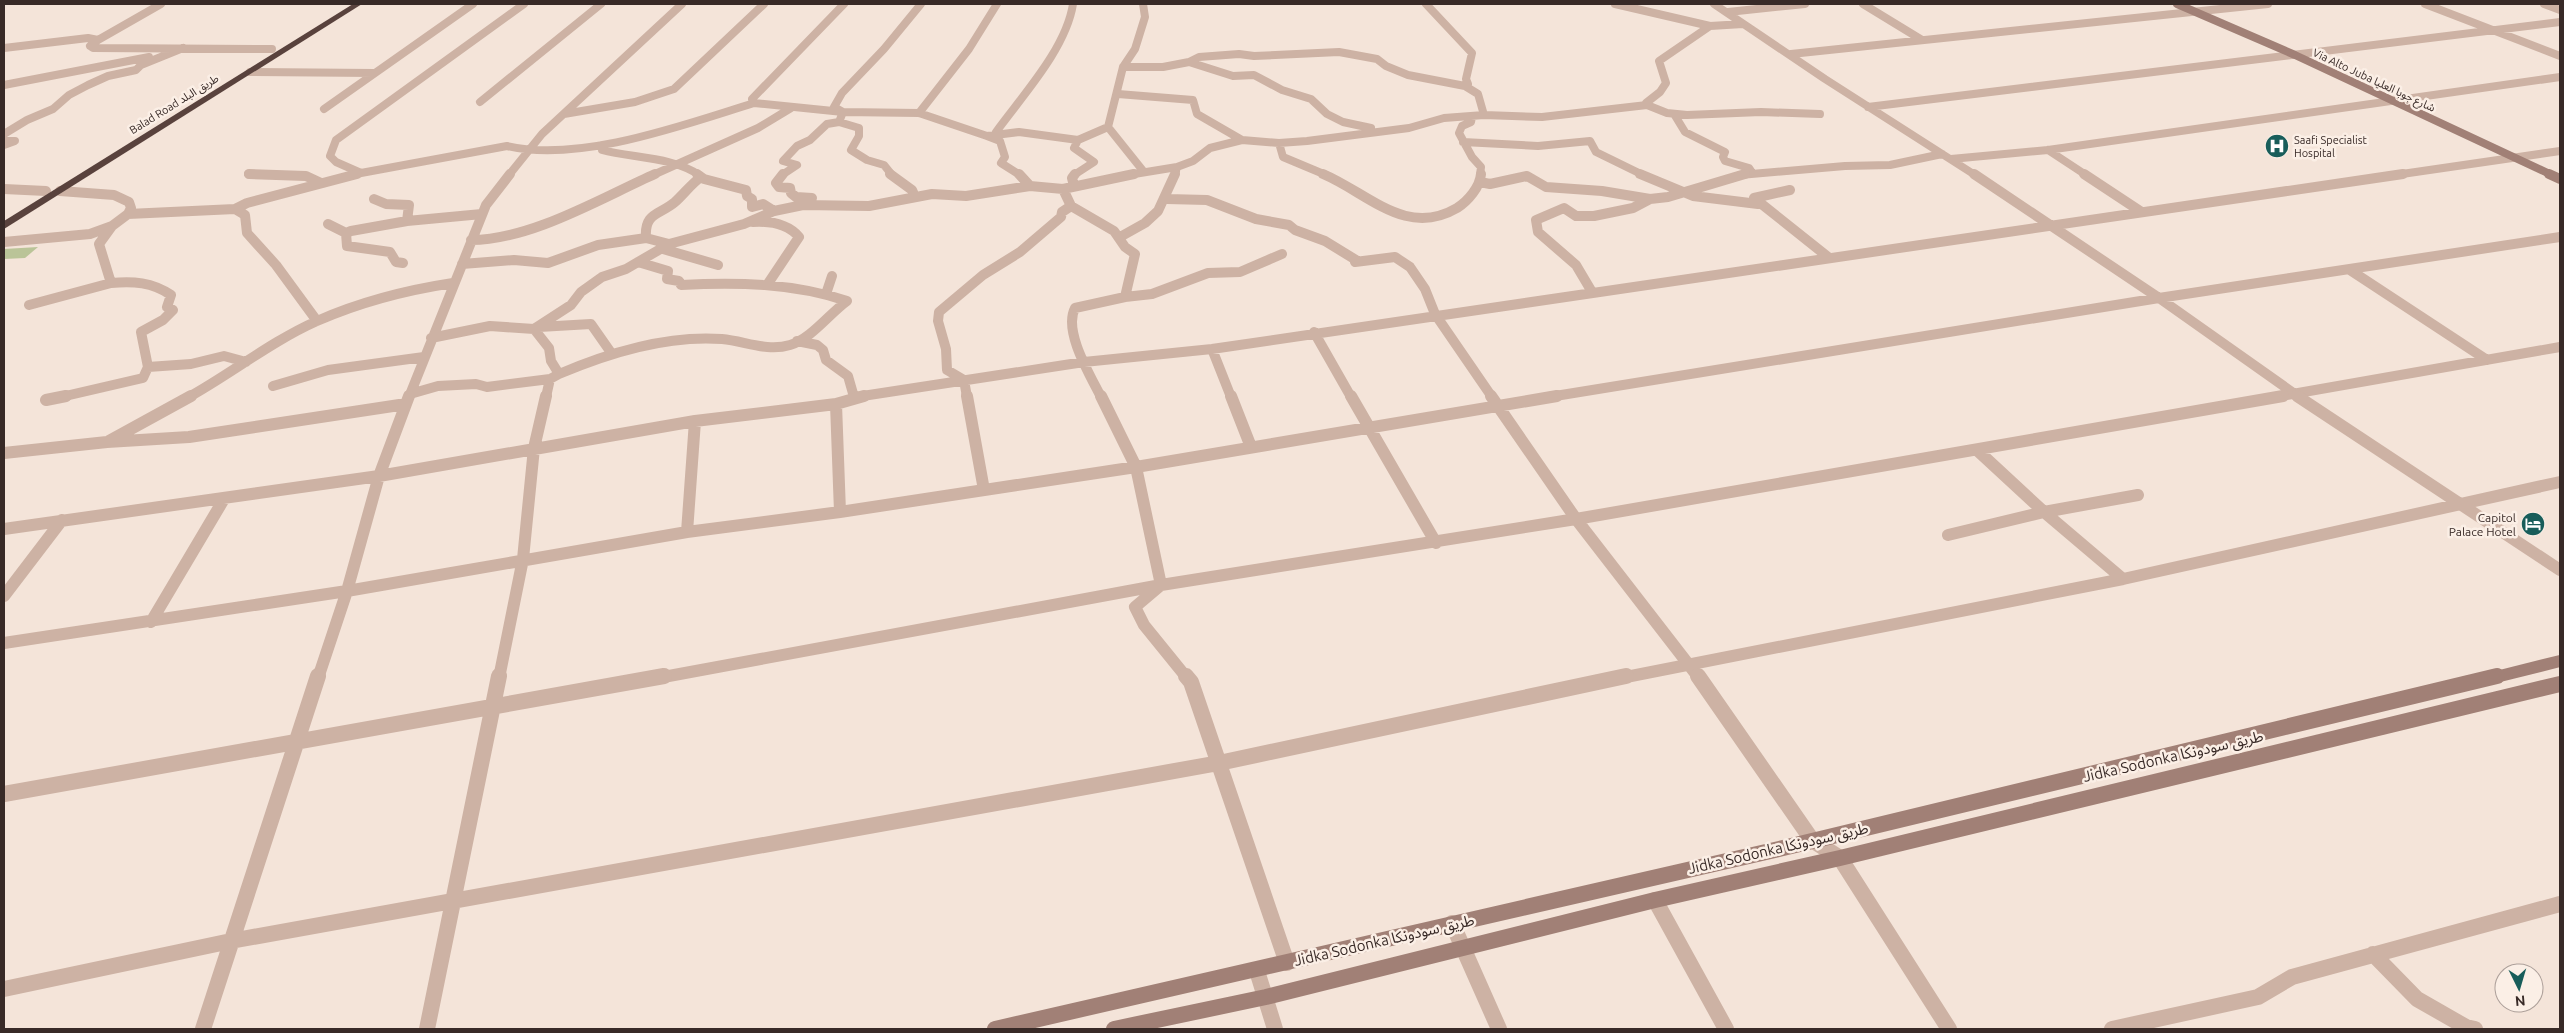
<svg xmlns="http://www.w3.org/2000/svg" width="2564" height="1033" font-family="Ubuntu,'Noto Sans Arabic',sans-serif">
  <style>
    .green { fill: #bac498 }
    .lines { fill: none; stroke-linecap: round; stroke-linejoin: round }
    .street-far3 { stroke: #cdb2a4; stroke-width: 8 }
    .street-far2 { stroke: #cdb2a4; stroke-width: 10 }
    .street-far1 { stroke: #cdb2a4; stroke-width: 12 }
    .street { stroke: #cdb2a4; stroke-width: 16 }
    .secondary-far3 { stroke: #a18076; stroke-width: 8 }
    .secondary-far2 { stroke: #a18076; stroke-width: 10 }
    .secondary-far1 { stroke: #a18076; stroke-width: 12 }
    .secondary { stroke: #a18076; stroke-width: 16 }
    .highway { fill: #59423d; fill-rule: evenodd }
    .labels { text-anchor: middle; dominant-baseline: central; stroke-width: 5; stroke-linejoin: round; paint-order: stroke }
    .far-street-label { font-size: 11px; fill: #382a27; stroke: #fbefe6 }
    .far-poi-label { font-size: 11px; fill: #382a27; stroke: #fbefe6; text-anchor: start }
    .poi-label { font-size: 12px; fill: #382a27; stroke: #fbefe6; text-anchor: end }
    .near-street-label { font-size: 15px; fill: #382a27; stroke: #fbefe6 }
  </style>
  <rect width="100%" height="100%" fill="#f4e4d9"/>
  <!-- green -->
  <path class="green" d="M38,247L25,258L4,259V249Z"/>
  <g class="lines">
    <!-- street-far3 -->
    <path class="street-far3" d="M844,4L752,99L754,103L843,112L919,113L987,136L1019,132L1078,140L1074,148L1094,162L1074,175
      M1143,4L1145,17L1135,49L1123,67L1108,127L1144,172
      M1426,4L1472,53L1466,79L1468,84L1465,86L1478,94L1484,115
      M1615,4L1710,26
      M1714,4L1825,79L1975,175
      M1863,4L1922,40
      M2425,4L2560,56
      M2544,4L2560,10
      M1728,12L1805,4
      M98,40L161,4
      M4,48L88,38L98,40L90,46L93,48L272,49
      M1791,54L2268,4
      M1189,62L1199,57L1239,54L1254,56L1339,52L1377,59L1386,66L1408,75L1465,86
      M1123,67H1163L1189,62L1233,76L1254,75L1282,90L1311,99L1327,114L1343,122L1371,128
      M250,72L374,73
      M4,85L149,57
      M1118,94L1193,100L1197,114L1242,140
      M480,102L601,4
      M1647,105L1646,103L1660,92L1666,83L1659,61L1710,26L1743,24
      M1868,107L2560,22
      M324,109L473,4
      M919,113L969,49L997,4
      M564,114L635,102L674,89L764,4
      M1674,114L1685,132L1725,152L1723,157L1725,161L1749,168L1751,171L1748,172
      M1472,117L1471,122L1462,126L1459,133L1472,157L1481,167L1480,175
      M996,132C1022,96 1066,49 1073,4
      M4,134L27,120L53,109L69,95L88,85L108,76L136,70L141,65L183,48
      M987,136L1000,141L1005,157L1001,163L1020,175
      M1078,140L1108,127
      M4,141H15L4,145
      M1463,142L1538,146L1590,141L1596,152L1643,175
      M1279,143L1283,157L1326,175
      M602,145V150C632,158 674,157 699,175
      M2048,150L2086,175
      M1951,159L2048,150L2560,77
      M361,173L507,146C580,163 683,125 754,103
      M248,174L285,175
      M352,175L361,173L336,162L330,156L336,140L524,4
      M509,175L542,134L682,4
      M653,175L758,128L791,108
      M782,175L797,165L783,161L797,146L810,140L827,124L839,122
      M892,175L884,165L867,160L851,150L859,136V128L839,122L843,112L834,107L842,93L884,49L921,4
      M1128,175L1177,167L1193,161L1210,148L1242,140L1279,143L1307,141L1409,128L1444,118L1484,115L1542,117L1647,105L1667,113L1687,115L1761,112L1820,114
      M1175,175L1177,167
      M1740,175L1845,166L1890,165L1942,154
      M2395,175L2560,151"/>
    <!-- street-far2 -->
    <path class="street-far2" d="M249,174L306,176L321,183
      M697,174L704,179L746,190L747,196L752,199V207L763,204L774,211
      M783,174L776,183L779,187L790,188L791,193L796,197L812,198
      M890,174L912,190L915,197
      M1019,174L1030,186
      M1323,174C1368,193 1406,238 1457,208C1468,201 1480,187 1481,174
      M1640,174L1693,196L1758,204
      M1974,174L2159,298L2299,397
      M2084,174L2140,211
      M1480,182L1490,184L1527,176L1546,187L1602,191L1650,199
      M1074,186L1072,178L1075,174
      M4,189L46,191
      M1790,190L1754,198L1828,257
      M60,191L114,195L129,202L131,208L128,214L112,226L99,244L111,283C133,281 152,282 171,295L167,307L173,310L163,320L141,332L148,367
      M374,199L386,204L409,205L407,221L482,214
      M1167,199L1207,200L1256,219L1289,225L1295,230L1325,241L1356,260L1355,262L1395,257L1410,267L1425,289L1435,314L1492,397
      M1071,206L1114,231L1125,247L1135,254L1125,297
      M235,209L247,203L357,174
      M128,214L235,209L245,215L247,233L276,265L317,321
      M753,222C770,221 787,223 799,237L767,285
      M328,224L346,233
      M1120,237L1145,223L1158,211L1175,174
      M646,238C644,212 660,215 675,202C684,194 691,184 701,177
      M471,240C531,240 601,198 655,174
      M4,242L90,234L112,226
      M663,249L718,265
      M638,262L668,271L667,279L679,281L681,285C736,282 794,283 847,301
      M403,263L396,262L390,252L347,246L346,233L351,231L407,221
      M462,264L514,260L548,263L598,245L646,238L669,244L744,224L774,211L803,205L869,206L932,194L966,196L1030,186L1063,189L1134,174
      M2350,270L2487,360
      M1592,292L1576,265L1538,232L1536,220L1564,208L1576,216H1594L1633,208L1650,199L1668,197L1745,174
      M826,294L832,276
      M29,305L111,283
      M539,327L591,324L612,354
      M534,329L571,305L581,292L602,277L626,269L669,244
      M1314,332L1351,397
      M797,341L817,345L823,350L826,360L848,376L854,397
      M1212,349L1231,397
      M559,374C608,353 668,335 722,339C745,341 767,352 790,345C811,339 829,314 847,301
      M273,386L328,370L424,357
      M410,394L438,386L476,384L487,387L550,379L559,374L551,361L549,348L534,329L490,326L431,338
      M61,397L143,378L148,367L191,364L224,356L246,362
      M189,397C232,373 272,341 317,321C360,302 407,290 453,283
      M409,397L486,205L510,174
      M546,397L550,379
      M856,397L1084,362L1212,349L2403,174
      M967,397L964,380L947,370L946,349L938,321L939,312L983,275L1020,252L1061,217L1062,212L1071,206L1063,189
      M1101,397C1090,375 1063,331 1075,308L1125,297L1152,294L1208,273L1240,272L1282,254
      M1549,397L2159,298L2560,237
      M2275,397L2560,347"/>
    <!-- street-far1 -->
    <path class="street-far1" d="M967,396L984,490
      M1101,396L1136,467L1161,585L1135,607L1144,625L1187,678
      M1231,396L1251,447
      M1351,396L1436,543
      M1491,396L1576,519L1699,678
      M2297,396L2560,570
      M46,400L66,396
      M836,404L840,512
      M109,441L191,396
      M1977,450L2044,512L2123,579
      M4,453L107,442L189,437L406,404
      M4,529L379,476L695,421L836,404L864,396
      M687,532L695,421
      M1948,535L2044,512L2138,495
      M4,596L62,520
      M151,622L224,499
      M4,643L347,591L687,532L840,512L1136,467L1557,396
      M318,678L347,591L379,476L409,396
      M499,678L523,559L534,448L546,396
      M658,678L1161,585L1576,519L2283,396
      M1621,678L2123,579L2560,482"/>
    <!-- street -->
    <path class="street" d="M1186,676L1191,682L1287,963
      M1698,676L1812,840L1840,858L1949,1029
      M4,794L664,676
      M1655,900L1726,1029
      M1452,923L1499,1029
      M2373,954L2417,999L2466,1027L2475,1029
      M1257,971L1275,1029
      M4,989L231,941L1219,763L1626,676
      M203,1029L318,676
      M427,1029L499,676
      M2112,1029L2258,997L2292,977L2560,904"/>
    <!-- secondary-far3 -->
    <path class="secondary-far3" d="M2177,4L2295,55L2552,175"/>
    <!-- secondary-far2 -->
    <path class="secondary-far2" d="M2549,174L2560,179"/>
    <!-- secondary-far1 -->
    <path class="secondary-far1" d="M2492,678L2560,661"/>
    <!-- secondary -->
    <path class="secondary" d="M995,1029L1779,849L2497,676
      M1114,1029L1266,997L1655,900L1840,858L2560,684"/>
    <!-- highway -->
    <path class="highway" d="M353,4H362L4,229V221Z"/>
  </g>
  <!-- icons -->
  <defs>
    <g id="hospital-disc" transform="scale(1.25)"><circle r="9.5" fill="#185d5a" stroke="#fbefe6"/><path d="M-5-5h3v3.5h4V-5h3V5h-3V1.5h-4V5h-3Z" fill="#fff"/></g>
    <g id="hotel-disc" transform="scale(1.25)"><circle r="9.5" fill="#185d5a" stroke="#fbefe6"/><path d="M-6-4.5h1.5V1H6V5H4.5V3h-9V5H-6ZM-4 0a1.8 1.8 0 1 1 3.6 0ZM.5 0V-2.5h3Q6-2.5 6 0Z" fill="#fff"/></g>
  </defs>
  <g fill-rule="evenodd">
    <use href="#hospital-disc" x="2277" y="146"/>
    <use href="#hotel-disc" x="2533" y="524"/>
  </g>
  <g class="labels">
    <!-- far-street labels -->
    <g class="far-street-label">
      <text transform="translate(2374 80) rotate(25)">Via Alto Juba شارع جوبا العليا</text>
      <text transform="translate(174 104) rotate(-32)">Balad Road طريق البلد</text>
    </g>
    <!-- far-poi labels -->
    <g class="far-poi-label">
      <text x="2294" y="140">Saafi Specialist<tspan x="2294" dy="13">Hospital</tspan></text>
    </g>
    <!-- poi labels -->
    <g class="poi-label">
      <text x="2516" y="517">Capitol<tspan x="2516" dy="14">Palace Hotel</tspan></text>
    </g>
    <!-- near-street labels -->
    <g class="near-street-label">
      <text transform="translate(2173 756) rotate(-13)">Jidka Sodonka طريق سودونكا</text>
      <text transform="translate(1778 848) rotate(-13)">Jidka Sodonka طريق سودونكا</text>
      <text transform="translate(1384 940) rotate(-13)">Jidka Sodonka طريق سودونكا</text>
    </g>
  </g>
  <!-- border -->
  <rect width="2564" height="1033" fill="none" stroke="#382a27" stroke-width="10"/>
  <!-- north arrow -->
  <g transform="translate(2519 988) rotate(175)"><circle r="24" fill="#fbefe6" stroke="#ada09a"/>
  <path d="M0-4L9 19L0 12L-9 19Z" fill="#185d5a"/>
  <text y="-8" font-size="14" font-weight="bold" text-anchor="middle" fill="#382a27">N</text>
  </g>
</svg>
